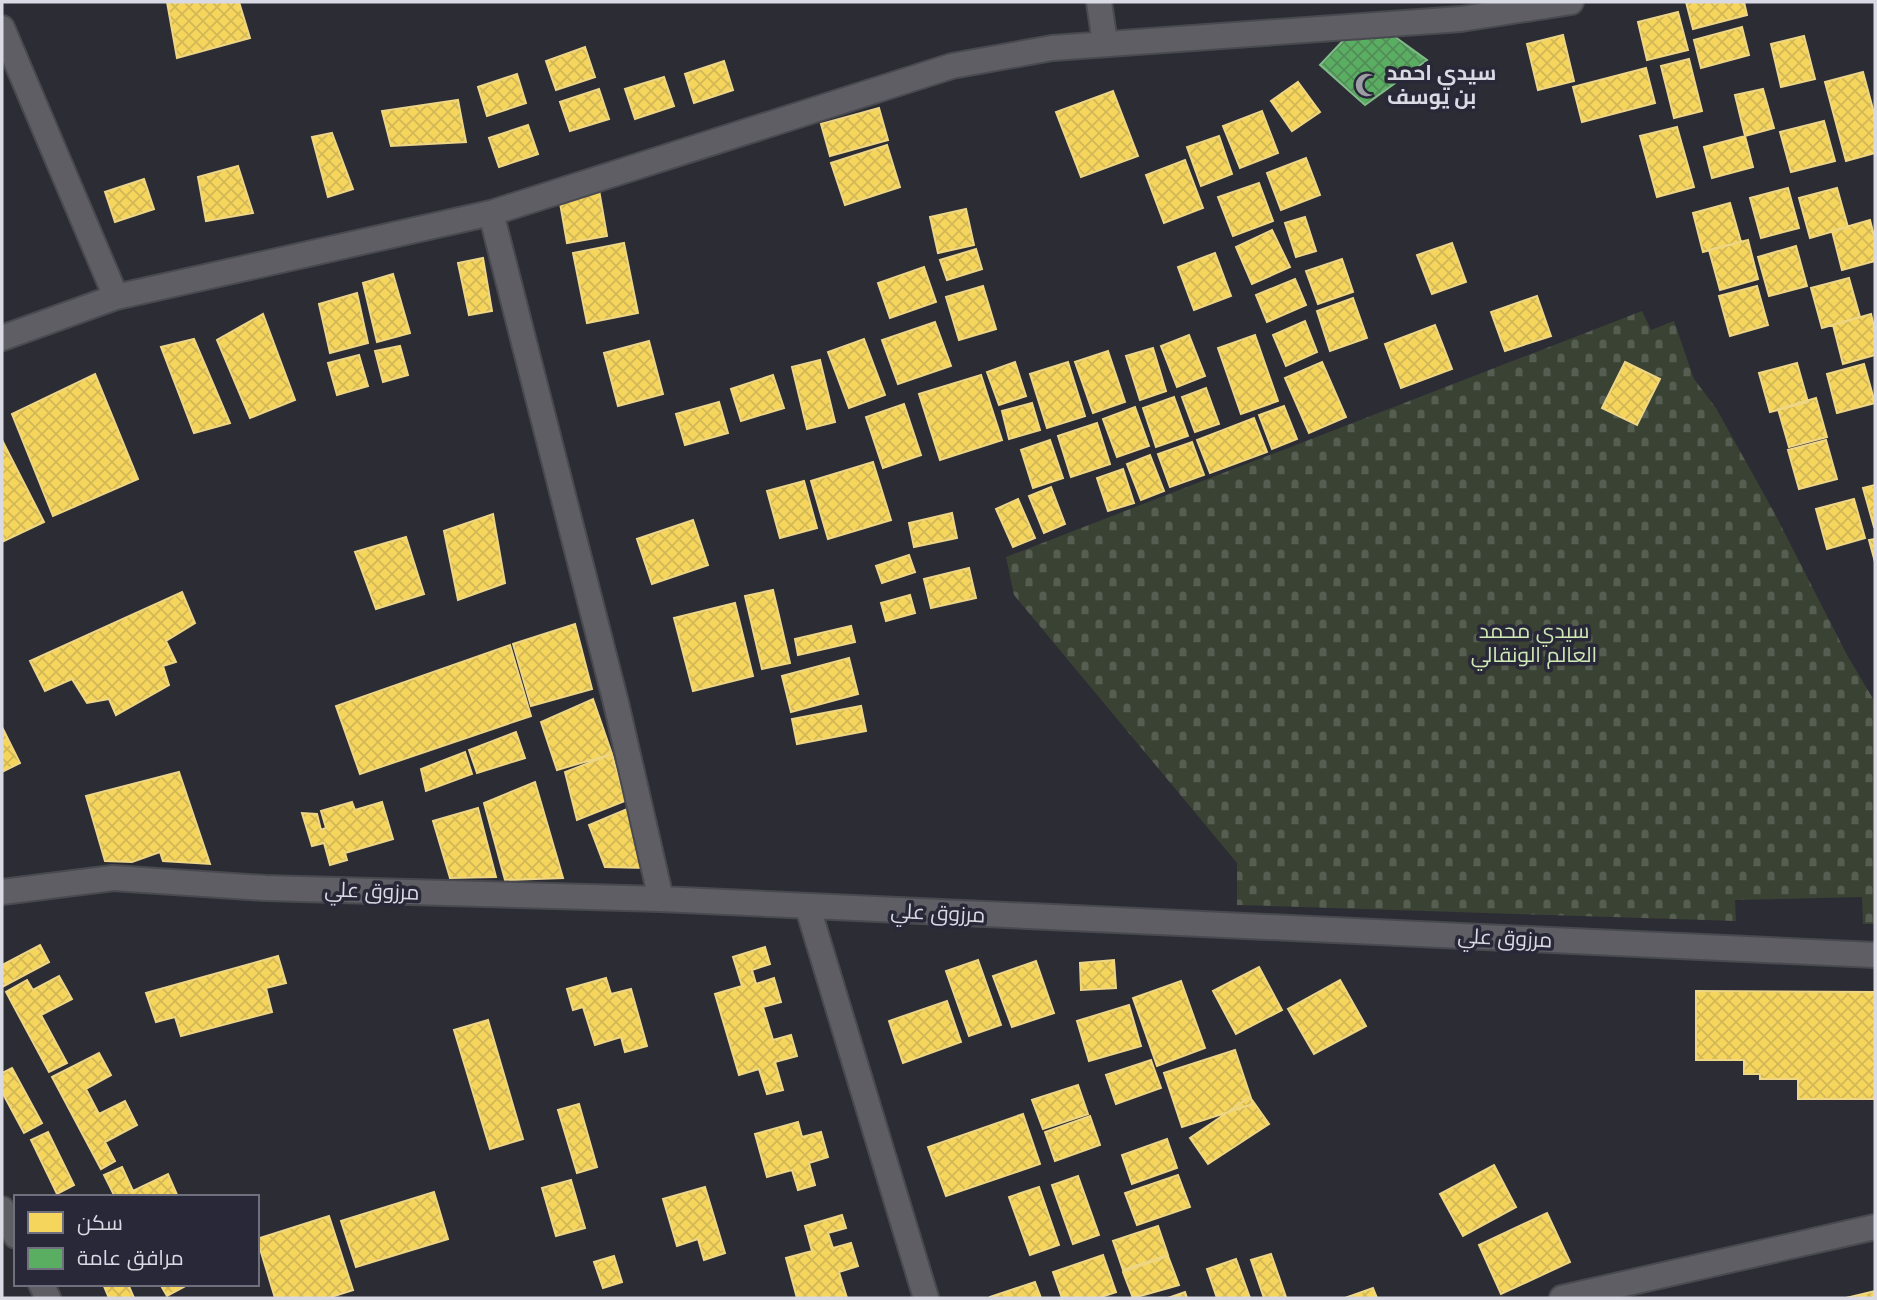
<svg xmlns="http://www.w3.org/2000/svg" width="1877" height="1300" font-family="'DM Sans',Cairo,sans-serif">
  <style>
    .cemetery { fill: url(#cemetery-stones) }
    .homes { fill: url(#homes-cross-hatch); stroke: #eed685; stroke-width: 2 }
    .public { fill: url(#public-cross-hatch); stroke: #80bb88; stroke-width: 2 }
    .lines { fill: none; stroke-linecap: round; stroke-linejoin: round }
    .street-casing { stroke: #494950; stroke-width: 28 }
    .street { stroke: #5e5e64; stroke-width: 24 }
    .labels { text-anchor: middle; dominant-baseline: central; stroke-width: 7; stroke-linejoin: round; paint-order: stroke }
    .poi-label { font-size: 21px; font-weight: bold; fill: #dadae4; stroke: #292838; text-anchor: start }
    .park-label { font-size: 21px; fill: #cfeab4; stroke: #292838 }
    .street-label { font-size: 21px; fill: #dadae4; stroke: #292838 }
  </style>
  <defs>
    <pattern id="cemetery-stones" width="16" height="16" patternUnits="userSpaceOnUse" patternTransform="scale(1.75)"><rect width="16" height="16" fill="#3a4234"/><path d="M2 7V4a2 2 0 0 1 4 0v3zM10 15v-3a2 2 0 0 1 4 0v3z" fill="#565d51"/></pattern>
    <pattern id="homes-cross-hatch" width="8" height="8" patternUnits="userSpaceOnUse" patternTransform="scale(1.75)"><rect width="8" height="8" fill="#f6d55c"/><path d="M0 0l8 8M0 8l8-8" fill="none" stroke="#d2b757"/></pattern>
    <pattern id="public-cross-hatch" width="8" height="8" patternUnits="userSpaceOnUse" patternTransform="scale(1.75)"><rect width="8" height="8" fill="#5aae61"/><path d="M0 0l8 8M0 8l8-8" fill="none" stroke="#528d58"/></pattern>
  </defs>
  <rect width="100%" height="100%" fill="#2c2c34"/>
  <!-- cemetery -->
  <path class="cemetery" d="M1642,311L1651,330L1674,321L1694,379L1716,408L1775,514L1847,655L1875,702V924H1863L1862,897L1735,900L1736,921L1237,905V863L1014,595L1006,557Z"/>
  <!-- homes -->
  <path class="homes" d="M167,2H239L250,38L177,58Z
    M1686,2H1744L1747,15L1693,29Z
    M1678,12L1688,50L1647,60L1638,22Z
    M1742,27L1749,55L1701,68L1694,40Z
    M1563,35L1574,81L1538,90L1527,44Z
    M1804,36L1815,79L1781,87L1771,44Z
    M585,47L595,77L556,90L546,61Z
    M1689,59L1702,111L1674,118L1661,66Z
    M724,61L733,90L694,103L685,74Z
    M1646,68L1655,103L1582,122L1573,87Z
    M1863,72L1875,117V153L1846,161L1825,82Z
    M517,74L526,103L487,116L478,87Z
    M664,77L674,106L635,119L625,89Z
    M1298,82L1320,112L1292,131L1271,101Z
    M599,89L609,119L570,131L560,102Z
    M1763,89L1774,128L1745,136L1735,95Z
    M1113,91L1138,156L1081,177L1056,112Z
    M458,100L466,142L391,146L382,111Z
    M879,108L888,140L830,156L821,124Z
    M1262,111L1278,153L1240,168L1223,126Z
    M1824,121L1835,161L1791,172L1780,132Z
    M528,125L538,154L499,167L489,138Z
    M1677,127L1694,187L1657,197L1640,136Z
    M332,133L353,189L328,197L312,137Z
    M1219,136L1232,174L1201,186L1187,147Z
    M1745,136L1753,167L1712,178L1704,147Z
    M887,145L900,187L845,205L831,163Z
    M1306,158L1320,195L1281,210L1267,173Z
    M1185,160L1203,208L1164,223L1146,175Z
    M238,166L253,213L206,221L198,177Z
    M144,179L154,209L115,222L105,192Z
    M1259,183L1273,221L1233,236L1218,197Z
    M1788,188L1799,228L1761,238L1750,198Z
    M1837,188L1848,227L1810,238L1799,198Z
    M599,190L607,236L567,243L559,197Z
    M1730,203L1741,242L1703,252L1693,213Z
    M966,209L974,245L938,253L930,217Z
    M1305,217L1316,251L1296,257L1285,223Z
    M1870,220L1875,240V261L1842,270L1832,231Z
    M1272,230L1290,267L1252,284L1236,247Z
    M1748,240L1758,279L1720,290L1709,250Z
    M624,243L638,313L587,323L573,253Z
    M1452,243L1466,282L1432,294L1417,255Z
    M1796,246L1807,286L1769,296L1758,257Z
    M976,249L982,269L947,280L940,260Z
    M1215,253L1231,296L1194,310L1178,267Z
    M483,258L492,311L469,315L458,263Z
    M1342,259L1353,292L1318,304L1306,271Z
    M924,267L936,302L890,318L878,283Z
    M393,274L410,333L377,342L363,283Z
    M1849,278L1860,317L1822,328L1811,288Z
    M1295,279L1306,305L1267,322L1256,295Z
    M983,286L996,329L959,340L946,297Z
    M1757,286L1768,325L1730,336L1719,296Z
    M357,293L368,343L330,353L319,304Z
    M1537,296L1551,336L1505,351L1491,312Z
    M1353,298L1367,338L1330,351L1317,311Z
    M263,314L295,400L250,418L217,340Z
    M1871,314L1875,331V355L1843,364L1833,325Z
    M1305,321L1317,352L1286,366L1273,335Z
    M935,322L951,366L898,384L882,340Z
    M1435,325L1452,369L1401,388L1385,344Z
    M1189,335L1205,376L1177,387L1161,346Z
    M1255,335L1278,401L1241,414L1218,348Z
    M194,339L230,423L194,433L161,347Z
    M864,339L885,395L849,408L828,352Z
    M649,341L663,394L618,406L604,353Z
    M400,346L408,375L383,382L375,351Z
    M1153,348L1166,391L1140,400L1126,356Z
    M1108,351L1125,402L1093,413L1075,362Z
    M359,355L368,386L337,395L328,363Z
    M820,360L835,422L807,429L792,367Z
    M1015,362L1026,396L999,405L987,372Z
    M1068,362L1085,416L1047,428L1030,374Z
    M1322,362L1346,417L1309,433L1285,378Z
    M1625,362L1660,379L1637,425L1602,408Z
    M1797,363L1808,402L1770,412L1759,373Z
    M1864,364L1875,403L1837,413L1827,374Z
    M95,374L138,479L53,516L12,414Z
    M773,375L784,408L741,421L731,389Z
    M981,375L1002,440L940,460L919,394Z
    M1206,388L1219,424L1195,432L1182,397Z
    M1174,397L1188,436L1156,447L1143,408Z
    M1816,398L1827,437L1789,447L1778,409Z
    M719,402L728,433L685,445L676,414Z
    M1032,403L1040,430L1009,439L1002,411Z
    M904,404L921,455L883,468L866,417Z
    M1284,406L1297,439L1272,449L1259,415Z
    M1135,407L1149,446L1117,457L1103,419Z
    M1254,418L1267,452L1210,473L1197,440Z
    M1097,423L1110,464L1071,477L1058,436Z
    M2,440L44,522L2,542Z
    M1050,440L1063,478L1033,488L1021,450Z
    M1826,440L1837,479L1799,489L1788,450Z
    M1192,442L1204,475L1170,487L1158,454Z
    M1150,455L1164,491L1141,500L1127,464Z
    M873,462L891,520L828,539L811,481Z
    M1123,469L1134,503L1108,511L1097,478Z
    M804,481L817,528L780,538L767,491Z
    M1875,485V527H1874L1863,488Z
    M1051,487L1065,524L1044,533L1029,496Z
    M1018,499L1035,538L1013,547L996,509Z
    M1854,499L1865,538L1827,549L1816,509Z
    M952,513L957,538L914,547L909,523Z
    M493,514L505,583L458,600L444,531Z
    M693,520L708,565L652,584L637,539Z
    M406,537L424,594L376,609L355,552Z
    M1875,539V562L1869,540Z
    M909,555L915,572L882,583L876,566Z
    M969,568L976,598L931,608L924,579Z
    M773,590L790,663L762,669L745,596Z
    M182,592L195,623L166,641L176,662L163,666L169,685L116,715L109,699L87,703L72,679L45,691L30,661Z
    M910,595L915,613L886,621L881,603Z
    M735,603L753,676L693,691L674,618Z
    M575,624L592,689L531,706L513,644Z
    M851,626L855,642L798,655L795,639Z
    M510,645L531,716L360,774L336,706Z
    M849,658L858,694L791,712L782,676Z
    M593,699L612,754L557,770L541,722Z
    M861,706L866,731L797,744L792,719Z
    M2,727L20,763L2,772Z
    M516,732L525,758L477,773L469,750Z
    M465,752L472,774L426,791L421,769Z
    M612,754L625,801L577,820L565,772Z
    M179,772L210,864L163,861L160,852L132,862L105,861L86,796Z
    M535,782L563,878L505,880L484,803Z
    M352,802L355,810L382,802L393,839L345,853L347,860L330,865L324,843L312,846L302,813L317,814L321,830L326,828L321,811Z
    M478,808L496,877L450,878L433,821Z
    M627,809L646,868L605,867L589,825Z
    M40,945L49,962L2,987V965Z
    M765,947L770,964L752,970L756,984L774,978L781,1002L763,1007L773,1040L791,1035L797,1056L775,1062L783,1090L767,1094L759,1069L739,1075L715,994L742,986L733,957Z
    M278,956L286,983L266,988L272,1012L181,1036L175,1017L156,1022L146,993Z
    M978,960L1001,1025L969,1036L946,971Z
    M1114,960L1116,988L1081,990L1080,963Z
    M1036,961L1054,1013L1012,1027L993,976Z
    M1259,967L1282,1010L1236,1034L1213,991Z
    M59,976L72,999L41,1015L67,1063L49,1072L6,992L27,980L33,990Z
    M606,978L611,994L631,989L647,1046L625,1052L621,1037L595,1045L583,1007L573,1010L567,989Z
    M1340,980L1366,1026L1314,1054L1288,1009Z
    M1181,981L1205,1048L1157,1066L1133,998Z
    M1696,991L1875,992V1099H1798V1079H1760V1074H1744V1060H1696Z
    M947,1001L961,1042L903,1063L889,1021Z
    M1129,1005L1141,1046L1089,1061L1077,1021Z
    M488,1020L523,1139L490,1149L454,1030Z
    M1235,1050L1253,1104L1182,1127L1164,1073Z
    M99,1053L111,1075L86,1089L99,1114L125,1101L137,1125L105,1142L115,1161L101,1169L52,1077Z
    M1151,1060L1161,1088L1116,1104L1106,1075Z
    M12,1068L42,1123L24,1133L2,1092V1073Z
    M1078,1085L1088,1114L1043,1129L1032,1100Z
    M1250,1097L1269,1124L1208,1164L1190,1138Z
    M579,1104L597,1167L577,1173L558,1110Z
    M1023,1114L1040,1164L946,1196L928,1147Z
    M1090,1116L1100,1145L1055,1161L1045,1132Z
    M798,1122L802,1137L821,1132L828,1157L809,1163L815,1185L798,1190L792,1170L767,1177L755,1134Z
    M48,1132L74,1185L57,1194L31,1140Z
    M1167,1139L1177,1168L1132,1184L1122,1155Z
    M1494,1165L1516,1207L1463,1236L1440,1194Z
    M122,1167L133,1191L168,1174L178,1197H115L104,1175Z
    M1178,1175L1190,1207L1137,1225L1125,1193Z
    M1078,1176L1099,1235L1073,1244L1052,1185Z
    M571,1180L585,1228L556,1236L542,1188Z
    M705,1187L725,1253L704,1260L698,1239L677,1246L663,1199Z
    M1039,1187L1059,1245L1030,1255L1009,1197Z
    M434,1192L448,1239L356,1267L341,1221Z
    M1547,1213L1570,1262L1501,1294L1479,1245Z
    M842,1215L846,1228L828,1233L833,1248L851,1243L858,1266L839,1272L847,1298H797L786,1258L812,1251L805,1226Z
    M329,1216L353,1290L328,1298H275L257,1239Z
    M1158,1226L1168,1255L1123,1270L1113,1241Z
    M1271,1254L1286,1297L1282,1298H1264L1251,1260Z
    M1103,1255L1116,1292L1098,1298H1062L1053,1272Z
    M614,1256L622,1282L603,1288L594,1262Z
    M1168,1256L1179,1285L1133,1298L1123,1272Z
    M1236,1259L1250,1298H1217L1207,1269Z
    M1035,1282L1041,1298H990V1297Z
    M103,1284H128L134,1298H109Z
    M160,1284H189L167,1296Z
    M1373,1288L1377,1298H1345Z
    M1875,1291V1298H1846Z
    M1185,1292L1187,1298H1168Z"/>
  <!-- public -->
  <path class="public" d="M1354,29H1384L1427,60L1365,105L1320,65Z"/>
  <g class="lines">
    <!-- street casing -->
    <g class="street-casing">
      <path id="street" d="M1099,2L1105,43
        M2,28L116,297
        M491,213L616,703L661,899
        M2,338L116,297L491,213L952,66L1052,48L1461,19L1571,2
        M2,892L113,878L265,888L661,899L1875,955
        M808,908L926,1298
        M2,1209L16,1236
        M41,1284L48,1298
        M1562,1298L1875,1227"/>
    </g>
    <!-- street -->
    <use href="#street" class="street"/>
  </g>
  <!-- icons -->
  <defs>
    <g id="mosque-bare" transform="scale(1.89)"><path d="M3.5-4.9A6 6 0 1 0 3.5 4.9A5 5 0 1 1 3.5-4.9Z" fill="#9d9da6" stroke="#292838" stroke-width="2.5" paint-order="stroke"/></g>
  </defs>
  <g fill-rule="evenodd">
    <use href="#mosque-bare" x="1367" y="85"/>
  </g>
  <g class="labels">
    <!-- poi labels -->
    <g class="poi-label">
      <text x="1387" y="73">سيدي احمد<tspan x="1387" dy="24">بن يوسف</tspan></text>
    </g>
    <!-- park labels -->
    <g class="park-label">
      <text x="1534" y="631">سيدي محمد<tspan x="1534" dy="24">العالم الونقالي</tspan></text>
    </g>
    <!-- street labels -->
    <g class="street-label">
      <text transform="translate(372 891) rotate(2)">مرزوق علي</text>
      <text transform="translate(938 913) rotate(3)">مرزوق علي</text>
      <text transform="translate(1505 938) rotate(3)">مرزوق علي</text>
    </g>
  </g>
  <!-- border -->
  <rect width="1877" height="1300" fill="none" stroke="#dadae4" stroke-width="7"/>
  <!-- legend -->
  <rect x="14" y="1195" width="245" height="91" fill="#292838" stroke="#706f7d" stroke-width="2"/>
  <rect x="28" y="1212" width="35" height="21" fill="#f6d55c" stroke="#706f7d" stroke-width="2"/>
  <text x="77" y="1230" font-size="21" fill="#dadae4">سكن</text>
  <rect x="28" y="1248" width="35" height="21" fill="#5aae61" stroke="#706f7d" stroke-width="2"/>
  <text x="77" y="1265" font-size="21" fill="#dadae4">مرافق عامة</text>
</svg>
